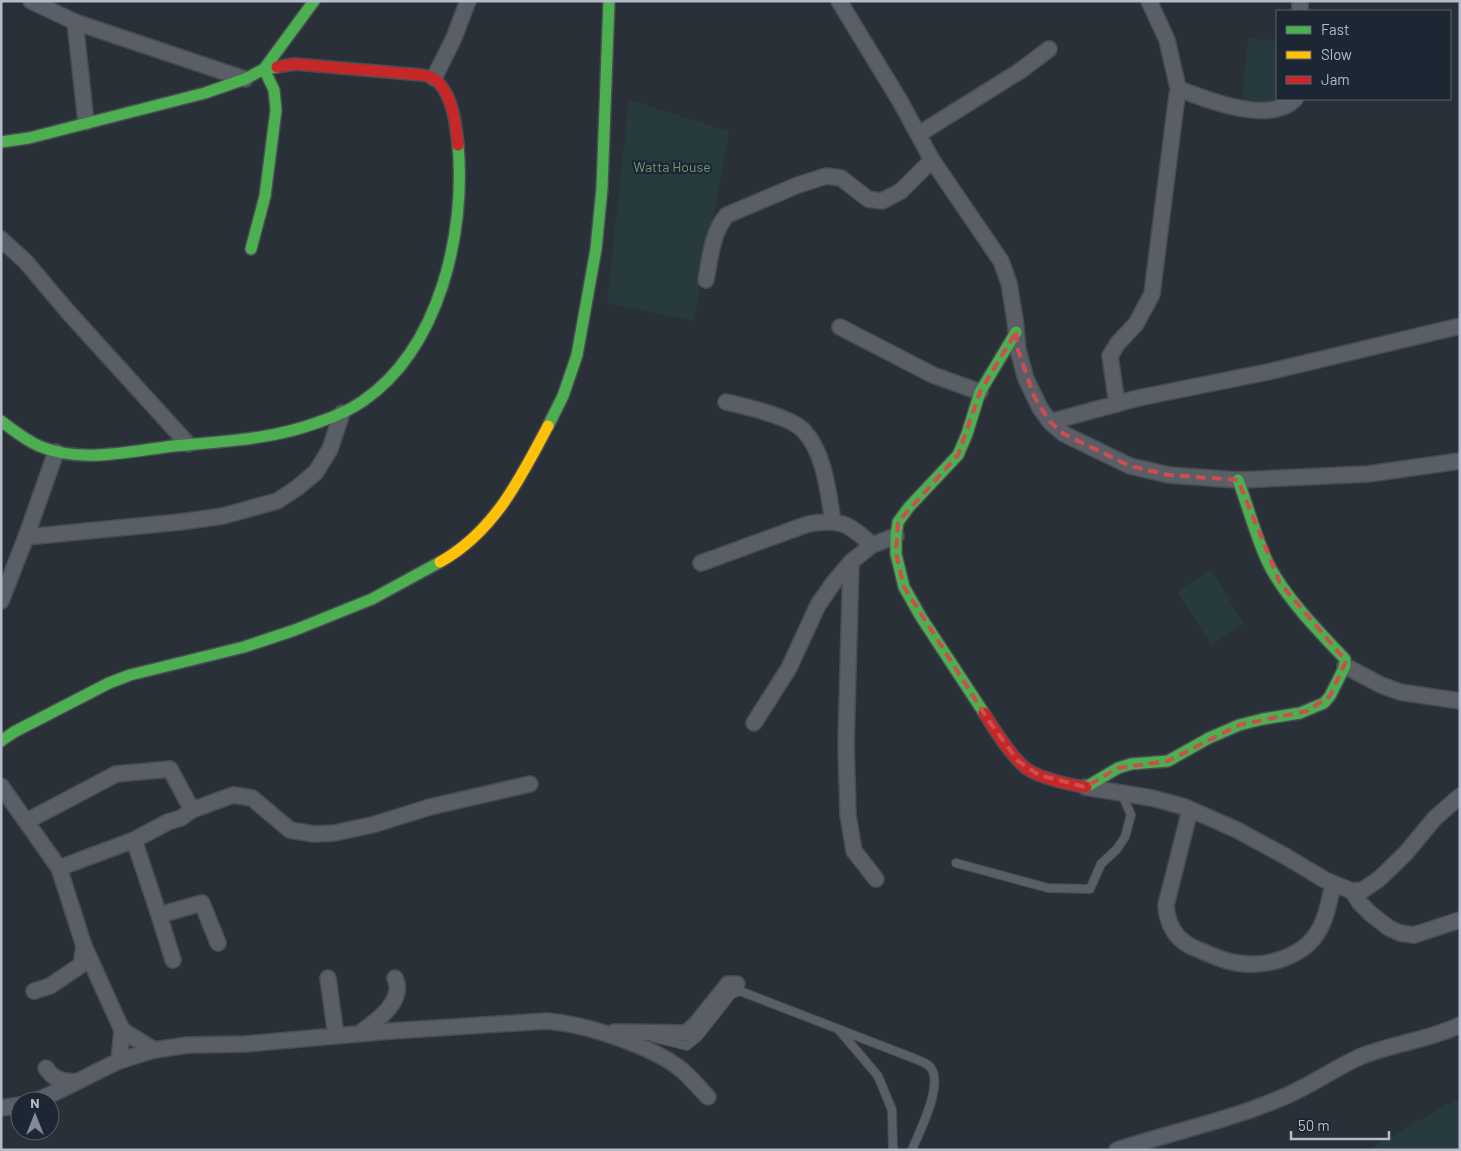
<svg xmlns="http://www.w3.org/2000/svg" width="1461" height="1151" font-family="Barlow,sans-serif">
  <style>
    .green { fill: #273a3e }
    .lines { fill: none; stroke-linecap: round; stroke-linejoin: round }
    .lane-casing { stroke: #484c53; stroke-width: 10 }
    .street-casing { stroke: #484c53; stroke-width: 18 }
    .fast-casing { stroke: #484c53; stroke-width: 14 }
    .slow-casing { stroke: #484c53; stroke-width: 14 }
    .jam-casing { stroke: #484c53; stroke-width: 14 }
    .lane { stroke: #5a5e66; stroke-width: 8 }
    .street { stroke: #5a5e66; stroke-width: 15 }
    .fast { stroke: #4caf50; stroke-width: 11 }
    .slow { stroke: #ffc107; stroke-width: 11 }
    .jam { stroke: #c62828; stroke-width: 11 }
    .marked { fill: none; stroke: #ce4d50; stroke-width: 4; stroke-dasharray: 10 6; stroke-linejoin: round }
    .labels { text-anchor: middle; dominant-baseline: central; stroke-width: 4.5; stroke-linejoin: round; paint-order: stroke }
    .park-label { font-size: 14px; fill: #6b9a76; stroke: #1d2633 }
  </style>
  <rect width="100%" height="100%" fill="#2a3038"/>
  <!-- green -->
  <path class="green" d="M1248,38L1277,41V99H1280V103L1242,100Z
    M629,99L729,132L694,321L607,303Z
    M1211,570L1244,624L1211,645L1177,591Z
    M1460,1097V1150H1368Z"/>
  <g class="lines">
    <!-- lane casing -->
    <g class="lane-casing">
      <path id="lane" d="M956,863L1048,888L1090,889L1101,864L1117,849L1125,837L1131,815L1122,794
        M839,1030L878,1076L892,1110L893,1150
        M655,1038L687,1046L698,1037L732,994L740,991L913,1058C918,1060 924,1062 928,1065C947,1080 919,1132 912,1150"/>
    </g>
    <!-- street casing -->
    <g class="street-casing">
      <path id="street" d="M31,1L75,22L245,79
        M839,1L900,101L932,160L1001,261L1009,283L1015,320L1018,350L1026,379L1040,408L1050,422L1064,434L1130,466L1169,475L1238,480L1368,474L1460,461
        M1149,1L1167,40L1179,92
        M1300,11V1
        M75,22L86,122
        M434,78L453,40L468,1
        M919,134L1020,71L1049,49
        M1,239L26,262L69,313L188,444
        M706,280C710,259 712,232 727,215L798,185L826,176L841,178L868,199L882,201L901,191L932,160
        M840,327L933,375L980,392
        M726,402C744,406 792,417 804,431C825,454 828,492 833,521
        M1117,404L1110,356L1118,343L1136,324L1152,294L1177,95L1179,92L1184,91C1213,102 1271,124 1295,99
        M1050,422L1138,398L1272,371L1460,326
        M26,537L180,522L223,516L277,501L297,488L316,472L330,449L342,413
        M851,562L846,744L848,815L854,851L876,879
        M701,563L808,524C841,518 849,524 872,545
        M1,601L26,537L56,452
        M1345,666L1381,685L1400,692L1460,701
        M754,723L789,668L818,605L834,582L851,562L872,545L896,536
        M1,786L59,868L84,946L122,1030
        M1085,787L1152,798L1185,807L1237,830L1285,856L1325,880L1352,891L1360,903L1371,914L1389,928L1400,933L1414,935L1460,920
        M1190,810L1166,905C1167,923 1174,937 1190,946C1205,952 1221,961 1237,963C1268,968 1309,956 1322,924C1328,912 1330,897 1333,884
        M27,821L116,774L170,769L192,810
        M134,840L159,915L202,903L218,943
        M59,868L134,840L168,822L181,818L192,810L233,795L252,798L290,830L314,834L334,833L372,825L430,807L530,784
        M1352,891L1363,890L1379,879L1405,854L1435,818L1460,796
        M159,915L173,960
        M328,978L336,1036
        M34,991L50,986L81,965L84,946
        M614,1032L686,1033L696,1024L728,984H737
        M360,1033C375,1022 406,1001 395,978
        M119,1061L154,1050
        M46,1068C54,1080 62,1081 76,1082
        M35,1101C64,1090 90,1074 119,1061L122,1030L154,1050L188,1045L245,1044L390,1031L547,1021C582,1024 612,1034 644,1048C658,1054 672,1061 684,1072C692,1079 700,1089 708,1097
        M1,1108L20,1105
        M1117,1150C1172,1132 1227,1121 1281,1098C1309,1087 1334,1068 1362,1056C1394,1043 1429,1040 1460,1025"/>
    </g>
    <!-- fast casing -->
    <g class="fast-casing">
      <path id="fast" d="M1,142L29,138L205,93L245,79L264,69L314,1
        M251,249L265,196L276,110L274,90L264,69L277,67
        M1,421C13,430 25,440 39,446C82,464 129,451 174,446C223,441 271,440 319,422C334,417 350,410 363,401C440,348 466,232 458,145
        M548,426L563,396L577,355L596,249L602,188L609,1
        M984,713L921,617L904,587L896,554V536L898,522L909,507L958,455L967,434L980,392L1016,332
        M1,741L14,732L109,683L130,675L244,647L295,630L372,599L440,562
        M1086,787L1118,768L1131,764L1168,761L1209,738L1239,725L1263,719L1300,713L1324,703L1330,696L1345,666V659C1320,633 1284,596 1268,563C1256,538 1248,506 1238,480"/>
    </g>
    <!-- slow casing -->
    <g class="slow-casing">
      <path id="slow" d="M440,562C494,532 520,479 548,426"/>
    </g>
    <!-- jam casing -->
    <g class="jam-casing">
      <path id="jam" d="M277,67L295,64L422,75C427,76 433,77 437,81C453,96 456,125 458,145
        M984,713C994,729 1012,758 1027,769C1040,778 1070,785 1086,787"/>
    </g>
    <!-- lane -->
    <use href="#lane" class="lane"/>
    <!-- street -->
    <use href="#street" class="street"/>
    <!-- fast -->
    <use href="#fast" class="fast"/>
    <!-- slow -->
    <use href="#slow" class="slow"/>
    <!-- jam -->
    <use href="#jam" class="jam"/>
  </g>
  <!-- marked area -->
  <path class="marked" d="M1016,332L1018,350L1034,396L1050,422L1064,434L1130,466L1169,475L1238,480L1280,583L1346,661L1330,696L1307,711L1239,725L1168,761L1118,768L1085,787L1039,775L1018,761L989,721L904,587L896,554L898,522L958,455L980,392Z"/>
  <g class="labels">
    <!-- park labels -->
    <g class="park-label">
      <text x="672" y="166">Watta House</text>
    </g>
  </g>
  <!-- border -->
  <rect width="1461" height="1151" fill="none" stroke="#b4bcc9" stroke-width="5"/>
  <!-- legend -->
  <rect x="1276" y="10" width="175" height="90" fill="#1d2633" stroke="#59626f"/>
  <rect x="1286" y="26" width="25" height="8" fill="#4caf50" stroke="#59626f"/>
  <text x="1321" y="35" font-size="15" fill="#b4bcc9">Fast</text>
  <rect x="1286" y="51" width="25" height="8" fill="#ffc107" stroke="#59626f"/>
  <text x="1321" y="60" font-size="15" fill="#b4bcc9">Slow</text>
  <rect x="1286" y="76" width="25" height="8" fill="#c62828" stroke="#59626f"/>
  <text x="1321" y="85" font-size="15" fill="#b4bcc9">Jam</text>
  <!-- north arrow -->
  <g transform="translate(35 1116)"><circle r="24" fill="#1d2633" stroke="#59626f"/>
  <path d="M0-4L9 19L0 12L-9 19Z" fill="#848b96"/>
  <text y="-8" font-size="14" font-weight="bold" text-anchor="middle" fill="#b4bcc9">N</text>
  </g>
  <!-- scale -->
  <path d="M1291 1131v8h98v-8" fill="none" stroke="#b4bcc9" stroke-width="2.5"/>
  <text x="1298" y="1131" font-size="15" fill="#b4bcc9" stroke="#1d2633" stroke-width="4" paint-order="stroke">50 m</text>
</svg>
